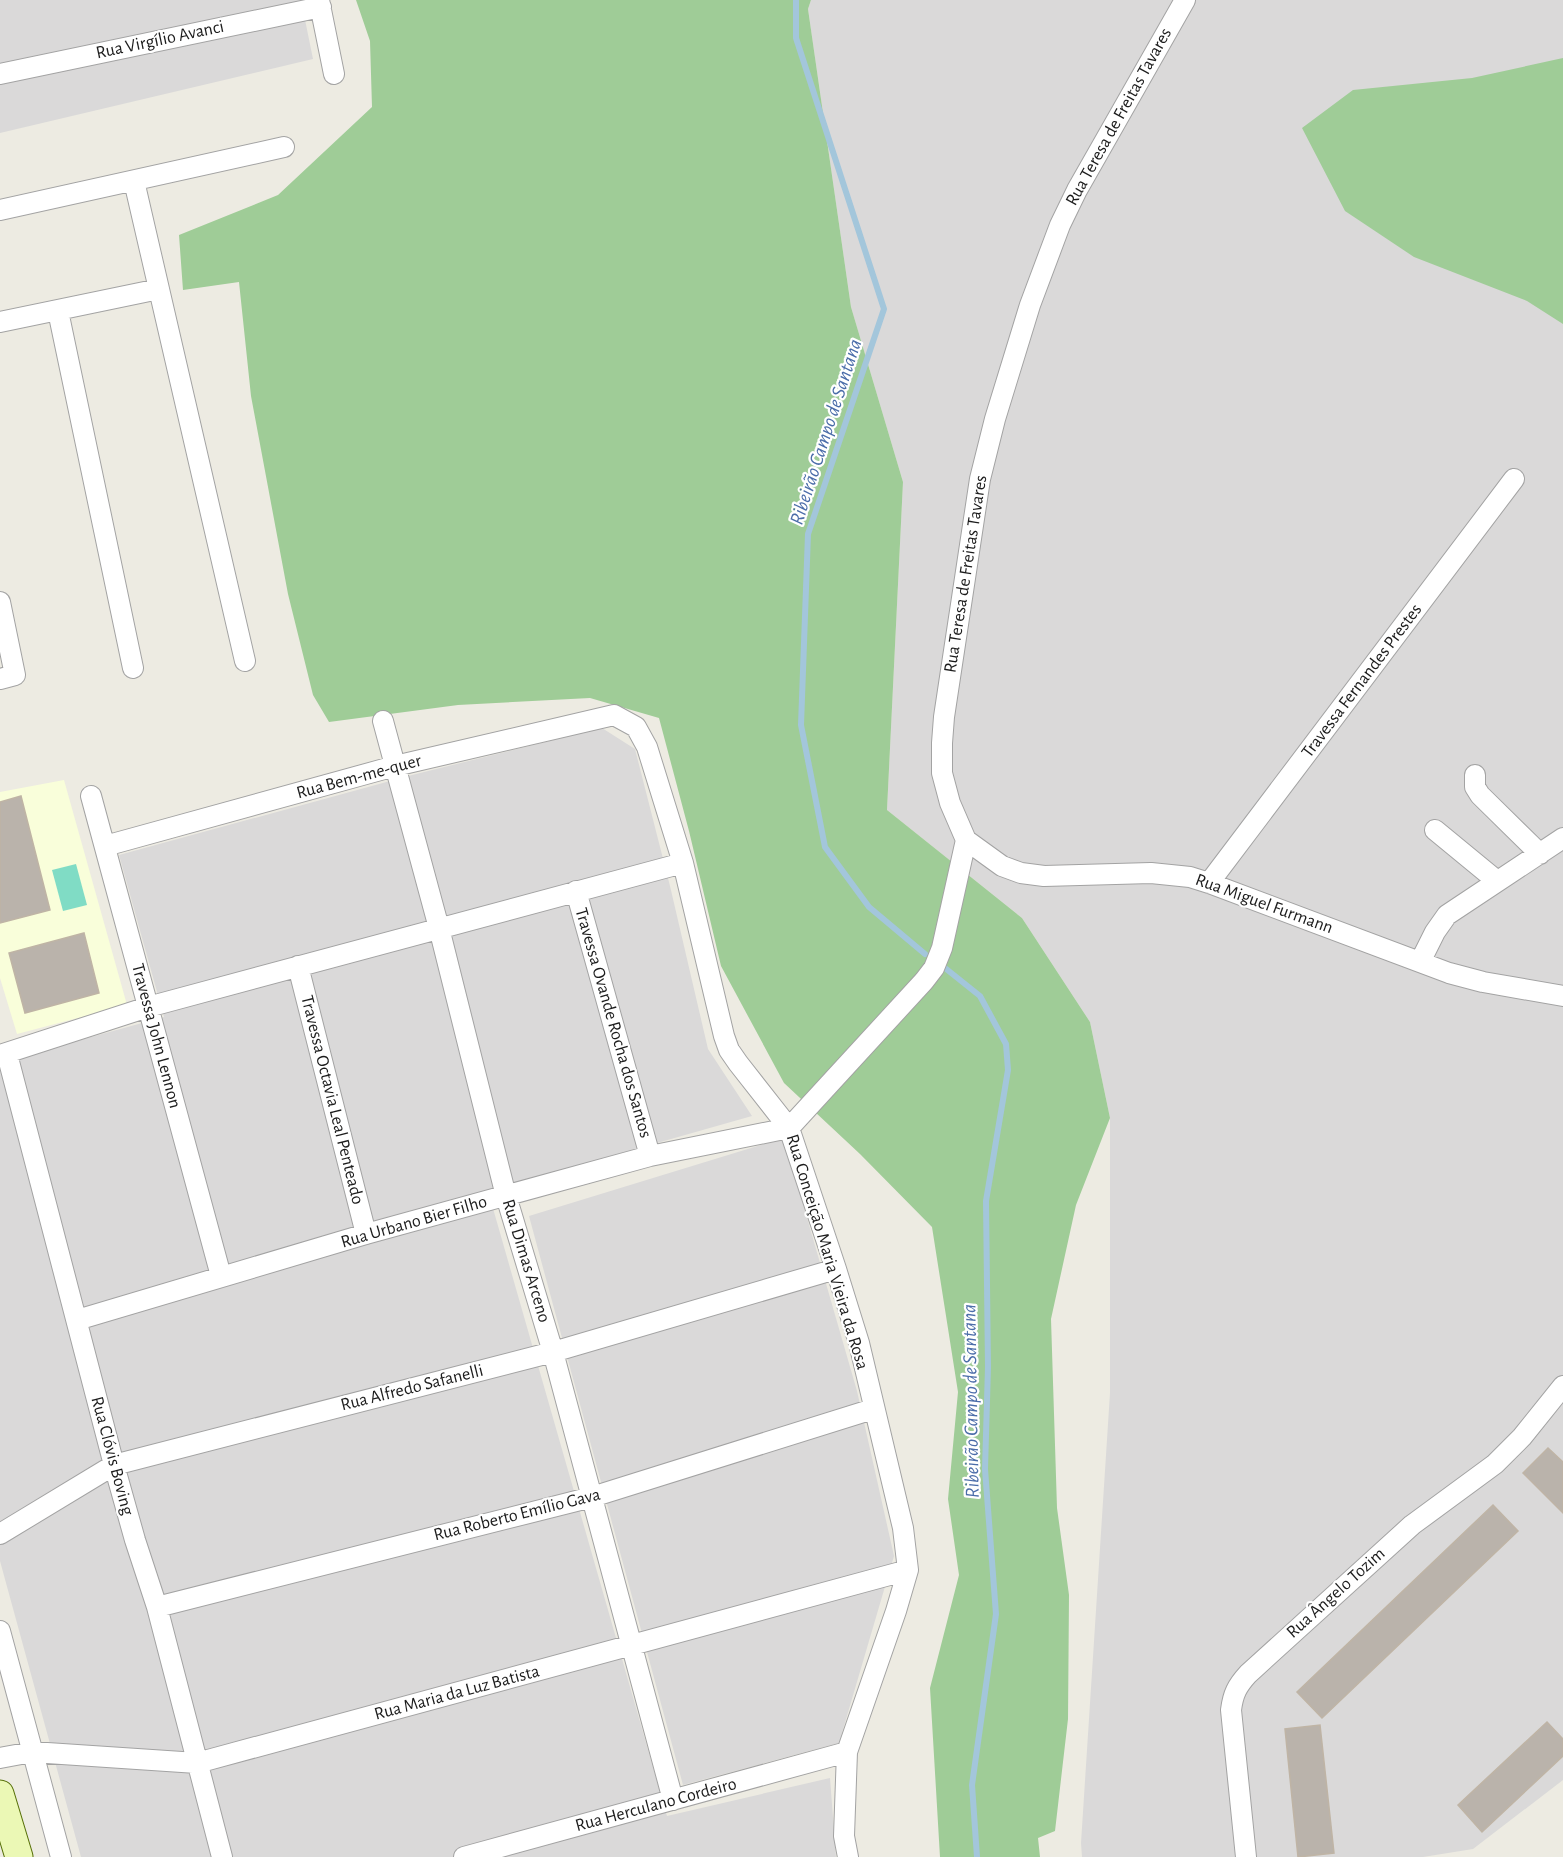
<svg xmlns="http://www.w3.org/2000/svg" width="1563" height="1857" font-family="'Alegreya Sans',sans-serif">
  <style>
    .residential { fill: #dad9d9 }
    .education { fill: #f9feda }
    .forest { fill: #9fcc97 }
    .pitch { fill: #80dcc5 }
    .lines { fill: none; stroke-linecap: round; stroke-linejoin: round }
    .stream { stroke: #a3c6db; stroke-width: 6 }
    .building { fill: #bab3ab; stroke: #bfb4a5; stroke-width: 1.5 }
    .minor-casing { stroke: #a3a3a3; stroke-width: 22 }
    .secondary-casing { stroke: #566f07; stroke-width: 29 }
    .minor { stroke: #fff; stroke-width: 20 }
    .secondary { stroke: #ebf8b5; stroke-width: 27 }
    .labels { text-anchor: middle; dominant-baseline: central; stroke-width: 4.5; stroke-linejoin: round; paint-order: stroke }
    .street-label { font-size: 18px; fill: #1c1c1c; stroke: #fff }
    .water-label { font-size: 20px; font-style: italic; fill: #4b6da9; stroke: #fff }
  </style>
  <rect width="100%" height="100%" fill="#edebe2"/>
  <!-- residential -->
  <path class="residential" d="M0,0H301L313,59L0,133Z
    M811,0H1563V1780L1473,1849L1423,1857H1082L1081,1843L1110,1393V1118L1090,1022L1022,918L887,810L903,482L851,307L808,9Z
    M602,728L635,749L670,886L708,1049L752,1116L488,1191L667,1816L830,1778L836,1857H81L0,1561V1062L164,1017L119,855L412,775Z
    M784,1138L857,1391L894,1556L839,1743L683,1785L529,1216Z"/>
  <!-- education -->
  <path class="education" d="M64,780L127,1005L17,1034L0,978V792Z"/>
  <!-- forest -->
  <path class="forest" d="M356,0H811L808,9L851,307L903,482L887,810L1022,918L1090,1022L1110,1118L1076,1205L1051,1319L1057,1508L1069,1595L1068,1719L1055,1831L1038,1838L1040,1857H940L930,1688L959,1575L948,1499L958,1392L932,1227L860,1154L784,1083L721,966L689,831L659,718L590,698L458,705L329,722L313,695L288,594L251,396L239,282L183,290L179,235L278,195L372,107L370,41Z
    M1563,58V324L1527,301L1414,257L1345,211L1302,128L1353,90L1472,78Z"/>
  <!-- pitch -->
  <path class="pitch" d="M76,864L87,905L63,911L52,870Z"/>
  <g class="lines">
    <!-- stream -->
    <path class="stream" d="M796,0V38L884,309L808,534L801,725L825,847L869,907L925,954
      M945,968L980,996L1006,1044L1008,1070L986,1201L988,1367L985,1469L996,1614L972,1785L977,1857"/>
  </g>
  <!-- building -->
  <path class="building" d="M21,796L50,910L0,923V802Z
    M84,933L99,993L25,1013L9,953Z
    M1548,1448L1563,1462V1513L1523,1473Z
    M1493,1505L1518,1531L1322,1718L1297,1692Z
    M1547,1722L1563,1739V1756L1482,1832L1458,1805Z
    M1320,1725L1334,1853L1298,1857L1285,1729Z"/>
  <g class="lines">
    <!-- minor casing -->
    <g class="minor-casing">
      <path id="minor" d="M319,0L334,74
        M0,74L321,7
        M134,181L245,661
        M0,210L284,147
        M58,311L133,668
        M0,322L159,289
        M0,602L15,675L0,679
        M383,721L439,928L506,1196L553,1352L673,1800
        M1475,775V787L1480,795L1540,854
        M91,796L221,1276
        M1435,830L1497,881
        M966,840L1002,866L1021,873L1044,876L1151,873L1190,877L1209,883L1449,973L1483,982L1563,996
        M105,846L395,766L614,715L636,727L647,747L683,863L724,1036L729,1050L738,1063L789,1128L836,1269L859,1343L903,1528L908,1570L896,1611L847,1752L844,1836L848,1857
        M1209,883L1514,479
        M576,891L650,1156
        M1420,962L1435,932L1447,915L1563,838
        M298,966L366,1234
        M7,1054L114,1465L135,1540L157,1607L222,1857
        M0,1055L148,1007L683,863
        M789,1128L924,981L934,968L942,948L966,840L950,803L942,773V743L944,717L980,479L995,419L1030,305L1060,225L1077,190L1185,0
        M77,1320L366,1234L650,1156L789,1128
        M0,1534L114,1465L553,1352L836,1269
        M157,1607L592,1497L873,1409
        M0,1631L61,1857
        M0,1758L32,1752L197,1763L908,1570
        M464,1857L847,1752
        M1246,1857L1231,1710C1233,1694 1237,1686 1248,1674L1412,1525L1495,1464L1522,1437L1563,1386"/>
    </g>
    <!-- secondary casing -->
    <g class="secondary-casing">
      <path id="secondary" d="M0,1794L19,1857"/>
    </g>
    <!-- minor -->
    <use href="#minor" class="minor"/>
    <!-- secondary -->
    <use href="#secondary" class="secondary"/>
  </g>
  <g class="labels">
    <!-- street labels -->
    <g class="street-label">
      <text transform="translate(160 40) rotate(-12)">Rua Virgílio Avanci</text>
      <text transform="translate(1119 117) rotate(-61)">Rua Teresa de Freitas Tavares</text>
      <text transform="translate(966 574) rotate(-81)">Rua Teresa de Freitas Tavares</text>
      <text transform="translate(1362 681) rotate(-53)">Travessa Fernandes Prestes</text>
      <text transform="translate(359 777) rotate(-15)">Rua Bem-me-quer</text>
      <text transform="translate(1264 904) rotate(20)">Rua Miguel Furmann</text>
      <text transform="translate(613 1023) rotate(74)">Travessa Ovande Rocha dos Santos</text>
      <text transform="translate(156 1036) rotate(75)">Travessa John Lennon</text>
      <text transform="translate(332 1100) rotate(76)">Travessa Octavia Leal Penteado</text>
      <text transform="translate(414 1222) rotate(-16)">Rua Urbano Bier Filho</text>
      <text transform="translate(827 1252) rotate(73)">Rua Conceição Maria Vieira da Rosa</text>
      <text transform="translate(526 1261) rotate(73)">Rua Dimas Arceno</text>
      <text transform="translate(412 1388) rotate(-14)">Rua Alfredo Safanelli</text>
      <text transform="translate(112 1456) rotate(75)">Rua Clóvis Boving</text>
      <text transform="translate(517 1515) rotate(-14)">Rua Roberto Emílio Gava</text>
      <text transform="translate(1336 1593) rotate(-42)">Rua Ângelo Tozim</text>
      <text transform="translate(457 1693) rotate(-15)">Rua Maria da Luz Batista</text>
      <text transform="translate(656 1805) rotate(-15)">Rua Herculano Cordeiro</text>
    </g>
    <!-- water labels -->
    <g class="water-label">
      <text transform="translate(826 432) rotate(-72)">Ribeirão Campo de Santana</text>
      <text transform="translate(971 1401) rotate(-91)">Ribeirão Campo de Santana</text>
    </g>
  </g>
</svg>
